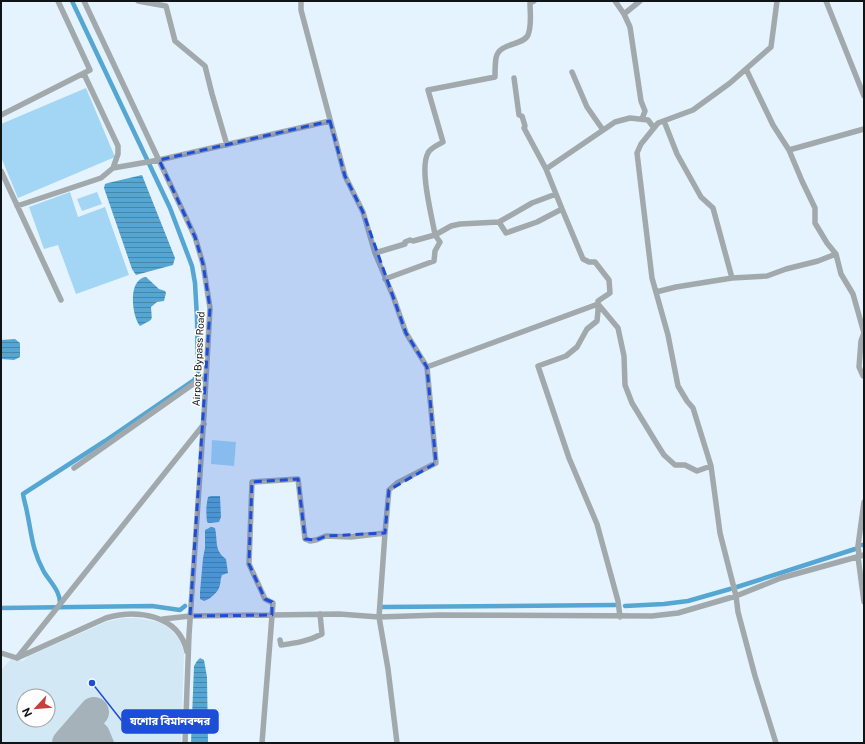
<svg xmlns="http://www.w3.org/2000/svg" width="865" height="744" font-family="'Public Sans','Noto Sans Bengali',sans-serif">
  <style>
    .built { fill: #d2e8f5; fill-rule: evenodd }
    .green { fill: #a3d6f4 }
    .water { fill: url(#water-rules) }
    .lines { fill: none; stroke-linecap: round; stroke-linejoin: round }
    .canal { stroke: #55a6d2; stroke-width: 4.5 }
    .taxiway { stroke: #a6b2ba; stroke-width: 12 }
    .runway { stroke: #a6b2ba; stroke-width: 30 }
    .minor { stroke: #a2a9ad; stroke-width: 5.5 }
    .marked { fill: #1d4ed8; fill-opacity: 0.2; stroke: #1d4ed8; stroke-width: 3; stroke-dasharray: 8 5; stroke-linejoin: round }
    .labels { text-anchor: middle; dominant-baseline: central; stroke-width: 3; stroke-linejoin: round; paint-order: stroke }
    .street-label { font-size: 10px; fill: #0f1417; stroke: #fefefe }
    .leader { fill: none; stroke: #1d4ed8; stroke-width: 1.5 }
    .callout-dot { fill: #1d4ed8; stroke: #fefefe; stroke-width: 1.5 }
    .callout { fill: #1d4ed8; stroke: #1d4ed8; stroke-width: 1.5 }
    .callout-label { font-size: 11px; text-anchor: middle; font-weight: bold; fill: #fff }
  </style>
  <defs>
    <pattern id="water-rules" width="6" height="5" patternUnits="userSpaceOnUse"><rect width="6" height="5" fill="#55a6d2"/><path d="M0 2.5h6" fill="none" stroke="#4586a9"/></pattern>
  </defs>
  <rect width="100%" height="100%" fill="#e4f3fd"/>
  <!-- built -->
  <path class="built" d="M123,618H136L159,622L169,628L179,639L184,652L181,743H1V670L12,658L23,661L29,656L106,622ZM24,696H48V720H24Z"/>
  <!-- green -->
  <path class="green" d="M86,88L115,157L18,198L1,157V124Z
    M70,192L78,217L105,207L129,275L76,294L58,245L44,249L29,207Z
    M97,192L102,204L82,211L77,199Z
    M212,440L236,442L234,466L211,464Z"/>
  <!-- water -->
  <path class="water" d="M142,175L175,258L173,265L136,275L132,269L104,188L105,184L108,183Z
    M146,277L159,289L165,291L166,293L164,301L157,302L151,307C152,323 154,318 140,326C132,317 127,279 146,277Z
    M15,339L20,343V357L14,360L1,359V340Z
    M211,496H220L221,517L219,522L209,523L207,522C206,514 206,505 208,497Z
    M211,527L215,528C218,542 214,550 226,559L228,573L222,575C220,579 221,584 219,588C217,593 209,600 204,601L200,599V592L203,558L205,548V530Z
    M200,658L204,660L207,677L208,743H191L194,666L197,661Z"/>
  <g class="lines">
    <!-- canal -->
    <path class="canal" d="M862,545H864
      M737,587L855,549
      M60,605C61,592 51,583 44,572C32,550 32,536 27,512C26,506 24,501 23,494L105,441L194,380L198,373L197,318L195,283L192,266L170,208L72,1
      M625,606L664,604L688,601L730,589
      M382,607L615,605
      M1,608L152,606L180,610L185,606"/>
    <!-- taxiway -->
    <path class="taxiway" d="M90,717L103,731L108,743
      M70,740C81,734 92,733 102,743"/>
    <!-- runway -->
    <path class="runway" d="M67,743L94,712"/>
    <!-- minor -->
    <path class="minor" d="M84,1L195,237L203,264L210,308L204,415L189,635L185,743
      M138,1L166,6L175,41L205,66L212,94L227,145
      M301,1V10L345,176L363,212L375,253L393,296L406,333L427,367L436,463L397,483L389,490L385,533
      M615,1L624,14L630,27L641,101L645,111L642,119
      M826,1L864,96
      M624,14L640,1
      M746,69L773,125L789,150L802,181L815,208V223L827,243L836,254L841,274L853,294L864,333L861,341L859,367L863,376H864
      M572,72L587,107L603,130
      M514,78L519,115L522,116L525,126L524,128L546,169
      M1,115L90,70L58,1
      M789,150L864,129
      M113,168L159,160L330,121
      M1,171L61,300
      M17,206L101,178L113,168L118,154V146L84,74
      M562,209L546,169L615,122L630,118L648,120L654,128
      M499,222L532,203L556,194
      M375,253L405,244V242L410,240L413,241L435,235C432,216 419,169 428,153C430,148 438,145 443,142L428,90L495,77C495,71 495,64 496,58C499,42 523,46 528,35C532,25 530,13 530,3L534,1
      M732,278L767,276L786,269L818,261L836,254
      M385,279L434,261L435,251L440,242L435,235L451,226L460,224L499,222L506,233L537,222L562,209L583,259L589,262H595L609,280L610,293L598,301V311L597,321L587,329L577,347L566,356L538,366L569,458L597,524L618,601L620,617
      M656,292L676,287L732,278L713,208L701,197L677,154L664,121
      M427,367L598,304L618,328L624,356L625,385L632,403L657,444L664,455L675,465H685L697,471L711,466
      M74,468L206,375
      M859,556L858,546L864,502
      M858,557L864,602
      M163,619L190,616L339,614L379,617L439,615L652,616L678,613L736,596L781,578L864,555
      M280,640L281,645C296,643 309,641 322,634L320,614
      M1,653L17,658L106,618C136,609 179,614 187,652
      M17,658L204,424
      M262,743L273,603L265,599L249,564L252,482L298,479L305,539L310,541L316,540L326,536L351,537L385,533L379,617L388,669L397,743
      M776,743L755,676L738,612L736,596L720,533L711,466L693,408L687,401L678,386L668,335L652,278L637,153L641,144L658,123L693,110L730,83L771,47L777,1"/>
  </g>
  <!-- marked area -->
  <path class="marked" d="M330,121L345,176L363,212L406,333L427,367L436,463L389,490L385,533L326,536L316,540L305,539L298,479L252,482L249,564L265,599L272,602V615L190,616L210,308L203,264L195,237L159,160Z"/>
  <g class="labels">
    <!-- street labels -->
    <g class="street-label">
      <text transform="translate(198 359) rotate(-87)">Airport Bypass Road</text>
    </g>
  </g>
  <!-- callouts -->
  <path class="leader" d="M92 683L122 721"/>
  <circle class="callout-dot" cx="92" cy="683" r="4"/>
  <rect class="callout" x="122" y="710" width="96" height="23" rx="4"/>
  <g class="callout-label">
    <text x="170" y="725">যশোর বিমানবন্দর</text>
  </g>
  <!-- border -->
  <rect width="865" height="744" fill="none" stroke="#0f1417" stroke-width="4"/>
  <!-- north arrow -->
  <g transform="translate(36 708) rotate(244)"><circle r="19" fill="#fefefe" stroke="#9ea0a2"/>
  <path d="M0-3L7 15L0 10L-7 15Z" fill="#cb3c3d"/>
  <text y="-6" font-size="11" font-weight="bold" text-anchor="middle" fill="#0f1417">N</text>
  </g>
</svg>
